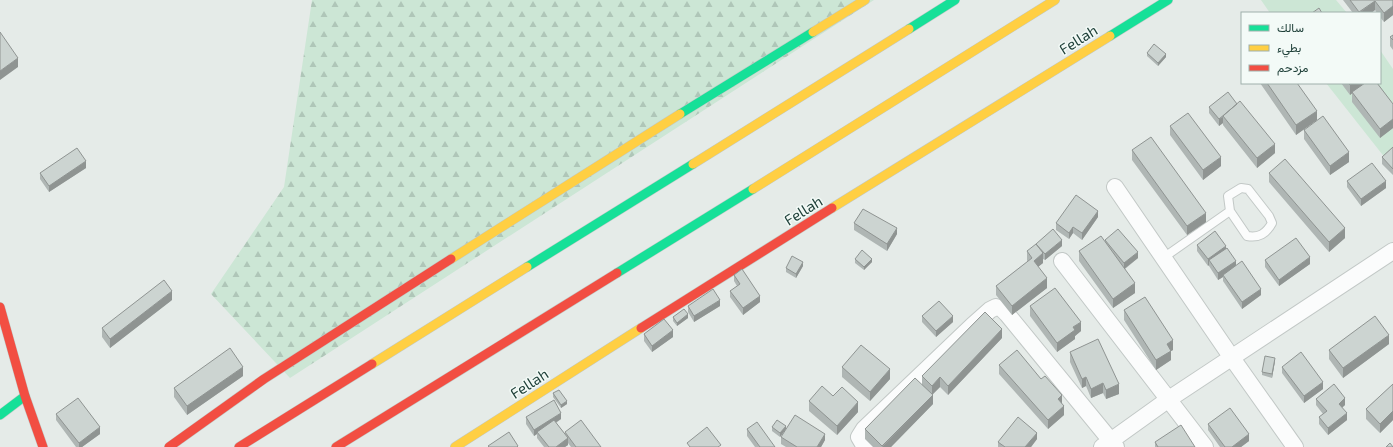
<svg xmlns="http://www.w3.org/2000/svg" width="1393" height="447" font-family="'Exo 2',Vazirmatn,sans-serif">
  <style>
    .green { fill: #cce6d5 }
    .forest { fill: url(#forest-firs) }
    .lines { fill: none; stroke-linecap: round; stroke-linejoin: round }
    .lane-casing { stroke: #c2c8c6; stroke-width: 10 }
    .street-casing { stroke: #c2c8c6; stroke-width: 18 }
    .fast-casing { stroke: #c0c9c6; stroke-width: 10 }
    .slow-casing { stroke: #c0c9c6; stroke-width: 10 }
    .jam-casing { stroke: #c0c9c6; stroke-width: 10 }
    .lane { stroke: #fbfcfc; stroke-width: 8 }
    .street { stroke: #fbfcfc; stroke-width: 16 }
    .fast { stroke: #16e098; stroke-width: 9 }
    .slow { stroke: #ffcf43; stroke-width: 9 }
    .jam { stroke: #f24e42; stroke-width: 9 }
    .wall { fill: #afb6b4 }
    .shaded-wall { fill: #8f9492 }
    .building { fill: #ccd4d1; stroke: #8f9492 }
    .labels { text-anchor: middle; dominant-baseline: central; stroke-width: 3; stroke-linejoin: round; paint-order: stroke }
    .street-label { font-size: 15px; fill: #20413a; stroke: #f3faf7 }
  </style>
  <defs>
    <pattern id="forest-firs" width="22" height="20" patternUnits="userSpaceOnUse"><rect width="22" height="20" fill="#cce6d5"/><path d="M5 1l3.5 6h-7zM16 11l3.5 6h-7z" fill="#afc6b8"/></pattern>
  </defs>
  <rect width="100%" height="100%" fill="#e5ebe8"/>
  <!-- green -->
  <path class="green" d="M1261,0H1336L1347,13H1270Z
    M1380,50L1393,69V168L1326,83H1380Z"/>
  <!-- forest -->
  <path class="forest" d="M312,0H874L290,378L211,294L284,187Z"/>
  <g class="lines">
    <!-- lane casing -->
    <g class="lane-casing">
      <path id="lane" d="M1163,258L1230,211L1247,236C1259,238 1266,234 1272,223L1269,216L1248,189L1241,188L1228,196L1230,211"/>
    </g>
    <!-- street casing -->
    <g class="street-casing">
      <path id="street" d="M1115,187L1232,358L1295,447
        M1062,261L1205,447
        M865,447L859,437L864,429L972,326L990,310L996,307L1002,309L1007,314L1116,447
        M1102,447L1169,399L1393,251"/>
    </g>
    <!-- fast casing -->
    <g class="fast-casing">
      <path id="fast" d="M909,29L955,0
        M1110,36L1168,0
        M680,114L813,32
        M527,267L693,164
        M617,273L753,189
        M0,415L25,396"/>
    </g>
    <!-- slow casing -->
    <g class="slow-casing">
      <path id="slow" d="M813,32L865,0
        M693,164L909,29
        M753,189L1055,0
        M832,208L1110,36
        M451,259L680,114
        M372,364L527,267
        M455,447L641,328"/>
    </g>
    <!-- jam casing -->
    <g class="jam-casing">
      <path id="jam" d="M0,307L25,396L43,447
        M641,328L832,208
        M169,447L264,379L451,259
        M239,447L372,364
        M336,447L617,273"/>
    </g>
    <!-- lane -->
    <use href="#lane" class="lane"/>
    <!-- street -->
    <use href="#street" class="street"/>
    <!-- fast -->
    <use href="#fast" class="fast"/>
    <!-- slow -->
    <use href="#slow" class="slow"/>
    <!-- jam -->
    <use href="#jam" class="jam"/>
  </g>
  <!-- wall -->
  <path class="wall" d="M1343,0H1393V15L1384,22L1380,17V13H1377L1375,10L1371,13H1353Z
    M1393,35V50L1390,46V37Z
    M1147,53L1166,57L1158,66L1147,56Z
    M1260,83H1297L1317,120L1296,135Z
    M1341,83H1377L1393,104V128L1380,138L1352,102V93L1350,95Z
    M1237,104L1275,153L1257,168L1223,125V123L1219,126L1209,113V107Z
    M1170,126L1221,166L1203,180L1170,135Z
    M1304,130L1349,162L1330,175L1304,139Z
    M1393,147V175L1382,164V157Z
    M1132,150L1206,222L1187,235L1132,160Z
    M86,168L49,192L40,179V173Z
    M1269,173L1345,238L1329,252L1269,182Z
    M1347,181L1386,188L1361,206L1347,187Z
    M1098,217L1082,240L1073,233L1069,239L1056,230V223Z
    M854,223L897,234L887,251L854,230Z
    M1105,240L1138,258L1125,269L1135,293L1113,308L1079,261V251L1105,242Z
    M1197,245L1226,248L1236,265L1261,295L1242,309L1223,281V277L1218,280L1209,266V265L1208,266L1197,251Z
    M1062,246L1045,260L1043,259V263L1038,267L1047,288L1012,315L996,295V286L1027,262V251Z
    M855,259L872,262L864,270L855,263Z
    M1265,260L1310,264L1279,286L1265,267Z
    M803,266L796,278L786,272V268Z
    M734,275L760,302L743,315L730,297V291L737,286L734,281Z
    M172,300L110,348L102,337V328Z
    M688,306H720L694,322L688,312Z
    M1030,306L1081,331L1075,336V339L1057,352L1030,316Z
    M1124,310L1173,350L1171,351V360L1156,370L1124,320Z
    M922,316L953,322L936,337L922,322Z
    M673,317L688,318L677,326L673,321Z
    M644,334L673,337L652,352L644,341Z
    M1002,338L948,395L940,387L932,395L933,404L891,447H873L865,439V429L922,385V376Z
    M1389,344L1343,378L1329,359V350Z
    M1070,352L1119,394L1106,399L1103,393L1091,398L1086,386L1082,388L1070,362Z
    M1275,361L1272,378L1262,375V372Z
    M999,365L1062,404L1064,415L1048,429L999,374Z
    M842,367L890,379L870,401L842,377Z
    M1282,367L1323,389L1304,403L1282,373Z
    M243,376L187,415L174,397V388Z
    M1393,384V420L1380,433L1366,419V409Z
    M553,393L567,404L561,408L553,397Z
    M1316,399L1345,405L1342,408L1347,420L1328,435L1319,424V417L1323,414L1316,405Z
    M809,401L858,412L837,435L809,411Z
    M56,414L100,434L82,447H76L56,420Z
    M526,417L561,419L556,423L565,434V432L601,447H571L568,443V445L565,447H544L537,438V434L534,436L526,424Z
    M1208,424L1249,441L1241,447H1220L1208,430Z
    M772,427L786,429L780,437L772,431Z
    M747,429L775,447H755L747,436Z
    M781,437L825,440L821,447H786L781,444Z
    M1037,439L1031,447H998V442Z
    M1155,442L1195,447H1155Z"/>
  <!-- shaded-wall -->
  <path class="shaded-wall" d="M1375,1V10L1371,13H1359Z
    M1393,6V15L1384,22V13Z
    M1166,54V57L1158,66V63Z
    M18,58V67L0,80V71Z
    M1353,83H1365L1350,95V85Z
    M1317,111V120L1296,135V125Z
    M1223,117V123L1219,126V119Z
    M1393,119V128L1380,138V129Z
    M1275,144V153L1257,168V158Z
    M1349,152V162L1330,175V166Z
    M1221,157V166L1203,180V170Z
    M86,161V168L49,192V186Z
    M1386,181V188L1361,206V199Z
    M1098,211V217L1082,240V233Z
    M1206,213V222L1187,235V226Z
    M1073,227V233L1069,239V233Z
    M897,228V234L887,251V244Z
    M1345,228V238L1329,252V242Z
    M1062,240V246L1045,260V254Z
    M1226,246V253L1209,260V265L1208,266V259Z
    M1138,252V258L1124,269V263Z
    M1043,253V263L1034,270V261Z
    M1310,257V264L1279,286V280Z
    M872,259V262L864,270V267Z
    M1236,261V268L1223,275V277L1218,280V273Z
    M803,262V266L796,278V274Z
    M1047,278V288L1012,315V306Z
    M1135,283V293L1113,308V299Z
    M1261,289V295L1242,309V302Z
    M172,291V300L110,348V339Z
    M760,296V302L743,315V308Z
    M720,300V306L694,322V316Z
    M688,314V318L677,326V323Z
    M953,316V322L936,337V331Z
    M1081,322V331L1075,336V339L1057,352V343L1073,327Z
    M1002,329V338L948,395V386Z
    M673,330V337L652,352V346Z
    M1389,335V344L1343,378V368Z
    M1173,340V350L1171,351V360L1156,370V360L1167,344Z
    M1275,358V361L1272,378V374Z
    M243,367V376L187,415V406Z
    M890,369V379L870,401V392Z
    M940,377V387L932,395V386Z
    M1086,377V386L1082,388V379Z
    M1323,382V389L1304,403V396Z
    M1103,383V393L1091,398V389Z
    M1119,384V394L1106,399V390Z
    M933,395V404L891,447H882Z
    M1062,395V405L1058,399Z
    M1345,398V405L1339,410V404Z
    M567,401V404L561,408V405Z
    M858,402V412L837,435V426Z
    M1064,406V415L1048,429V420Z
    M1393,411V420L1380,433V424Z
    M561,413V419L539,433L537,432V434L534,436V430Z
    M1347,413V420L1328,435V428Z
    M786,426V429L780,437V433Z
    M100,427V434L82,447H79V443Z
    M1037,433V439L1031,447H1025Z
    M825,434V440L821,447H817Z
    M1249,434V441L1241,447H1232Z
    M568,438V445L565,447H556Z"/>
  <!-- building -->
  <path class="building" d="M1350,0H1393V6L1384,13L1375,1L1359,12Z
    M1319,8L1322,13H1312Z
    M0,32L18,58L0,71Z
    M1393,35V40L1390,37Z
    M1154,44L1166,54L1158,63L1147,53Z
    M1267,83H1297L1317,111L1296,125Z
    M1348,83H1353L1350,85Z
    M1365,83H1377L1393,104V119L1380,129L1352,92Z
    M1228,92L1237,104L1219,119L1209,107Z
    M1240,101L1275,144L1257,158L1223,116Z
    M1188,113L1221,157L1203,170L1170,126Z
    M1323,116L1349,152L1330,166L1304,130Z
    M1151,137L1206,213L1187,226L1132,150Z
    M1393,147V169L1382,157Z
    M77,148L86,161L49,186L40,173Z
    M1285,159L1345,228L1329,242L1269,173Z
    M1372,163L1386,181L1361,199L1347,181Z
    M1076,195L1098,211L1082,233L1073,227L1069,233L1056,223Z
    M863,209L897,228L887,244L854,223Z
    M1053,229L1062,240L1045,254L1036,244Z
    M1118,229L1138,252L1124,263L1105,240Z
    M1215,231L1226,246L1208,259L1197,245Z
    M1101,236L1135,283L1113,299L1079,251Z
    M1296,238L1310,257L1279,280L1265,260Z
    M1036,244L1043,253L1034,261L1047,278L1012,306L996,286L1032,258L1027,251Z
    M1227,248L1236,261L1218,273L1209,260Z
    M862,250L872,259L864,267L855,259Z
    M792,256L803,262L796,274L786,268Z
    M1242,261L1261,289L1242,302L1223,275Z
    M742,269L760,296L743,308L730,291L740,284L734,275Z
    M164,280L172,291L110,339L102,328Z
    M1055,288L1081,322L1073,327L1075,330L1057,343L1030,306Z
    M713,289L720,300L694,316L688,306Z
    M1145,297L1173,340L1167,344L1171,351L1156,360L1124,310Z
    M939,301L953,316L936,331L922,316Z
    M684,309L688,314L677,323L673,317Z
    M985,312L1002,329L948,386L940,377L932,386L922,376Z
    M1375,316L1389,335L1343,368L1329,350Z
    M664,319L673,330L652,346L644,334Z
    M1098,339L1119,384L1106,390L1103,383L1091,389L1086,377L1082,379L1070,352Z
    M861,345L890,369L870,392L842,367Z
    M230,348L243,367L187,406L174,388Z
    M1017,350L1041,379L1045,376L1062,395L1058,399L1064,406L1048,420L999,365Z
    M1301,352L1323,382L1304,396L1282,367Z
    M1265,356L1275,358L1272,374L1262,372Z
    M915,378L933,395L882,446L865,429Z
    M1334,384L1345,398L1339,404L1347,413L1328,428L1319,417L1327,411L1316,399Z
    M1393,384V411L1380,424L1366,409Z
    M822,386L833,396L842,387L858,402L837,426L809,401Z
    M559,390L567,401L561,405L553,393Z
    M78,398L100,427L79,443L56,414Z
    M554,400L561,413L534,430L526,417Z
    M1230,408L1249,434L1232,447H1225L1208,424Z
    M795,415L825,434L817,447H797L781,437Z
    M1018,417L1037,433L1025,447H1005L998,442Z
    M554,420L568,438L556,447H549L537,432Z
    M581,420L601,447H576L565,432Z
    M777,420L786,426L780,433L772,427Z
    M757,422L775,447H760L747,429Z
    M1181,425L1195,447H1158L1155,442Z
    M707,427L721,445L718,447H690L687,443Z
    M509,432L518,446L517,447H489L488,446Z
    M1390,443L1393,447H1386Z"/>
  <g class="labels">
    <!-- street labels -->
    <g class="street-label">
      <text transform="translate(1078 39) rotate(-32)">Fellah</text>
      <text transform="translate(803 210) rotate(-32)">Fellah</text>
      <text transform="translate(529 383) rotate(-33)">Fellah</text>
    </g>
  </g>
  <!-- legend -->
  <rect x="1241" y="12" width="140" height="72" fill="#f3faf7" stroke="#9fb0ab"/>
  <rect x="1249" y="25" width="20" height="6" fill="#16e098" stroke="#9fb0ab"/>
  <text x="1277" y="32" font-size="12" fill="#20413a">سالك</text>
  <rect x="1249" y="45" width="20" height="6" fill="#ffcf43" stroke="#9fb0ab"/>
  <text x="1277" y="52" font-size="12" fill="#20413a">بطيء</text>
  <rect x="1249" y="65" width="20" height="6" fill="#f24e42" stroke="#9fb0ab"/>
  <text x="1277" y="72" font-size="12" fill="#20413a">مزدحم</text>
</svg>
